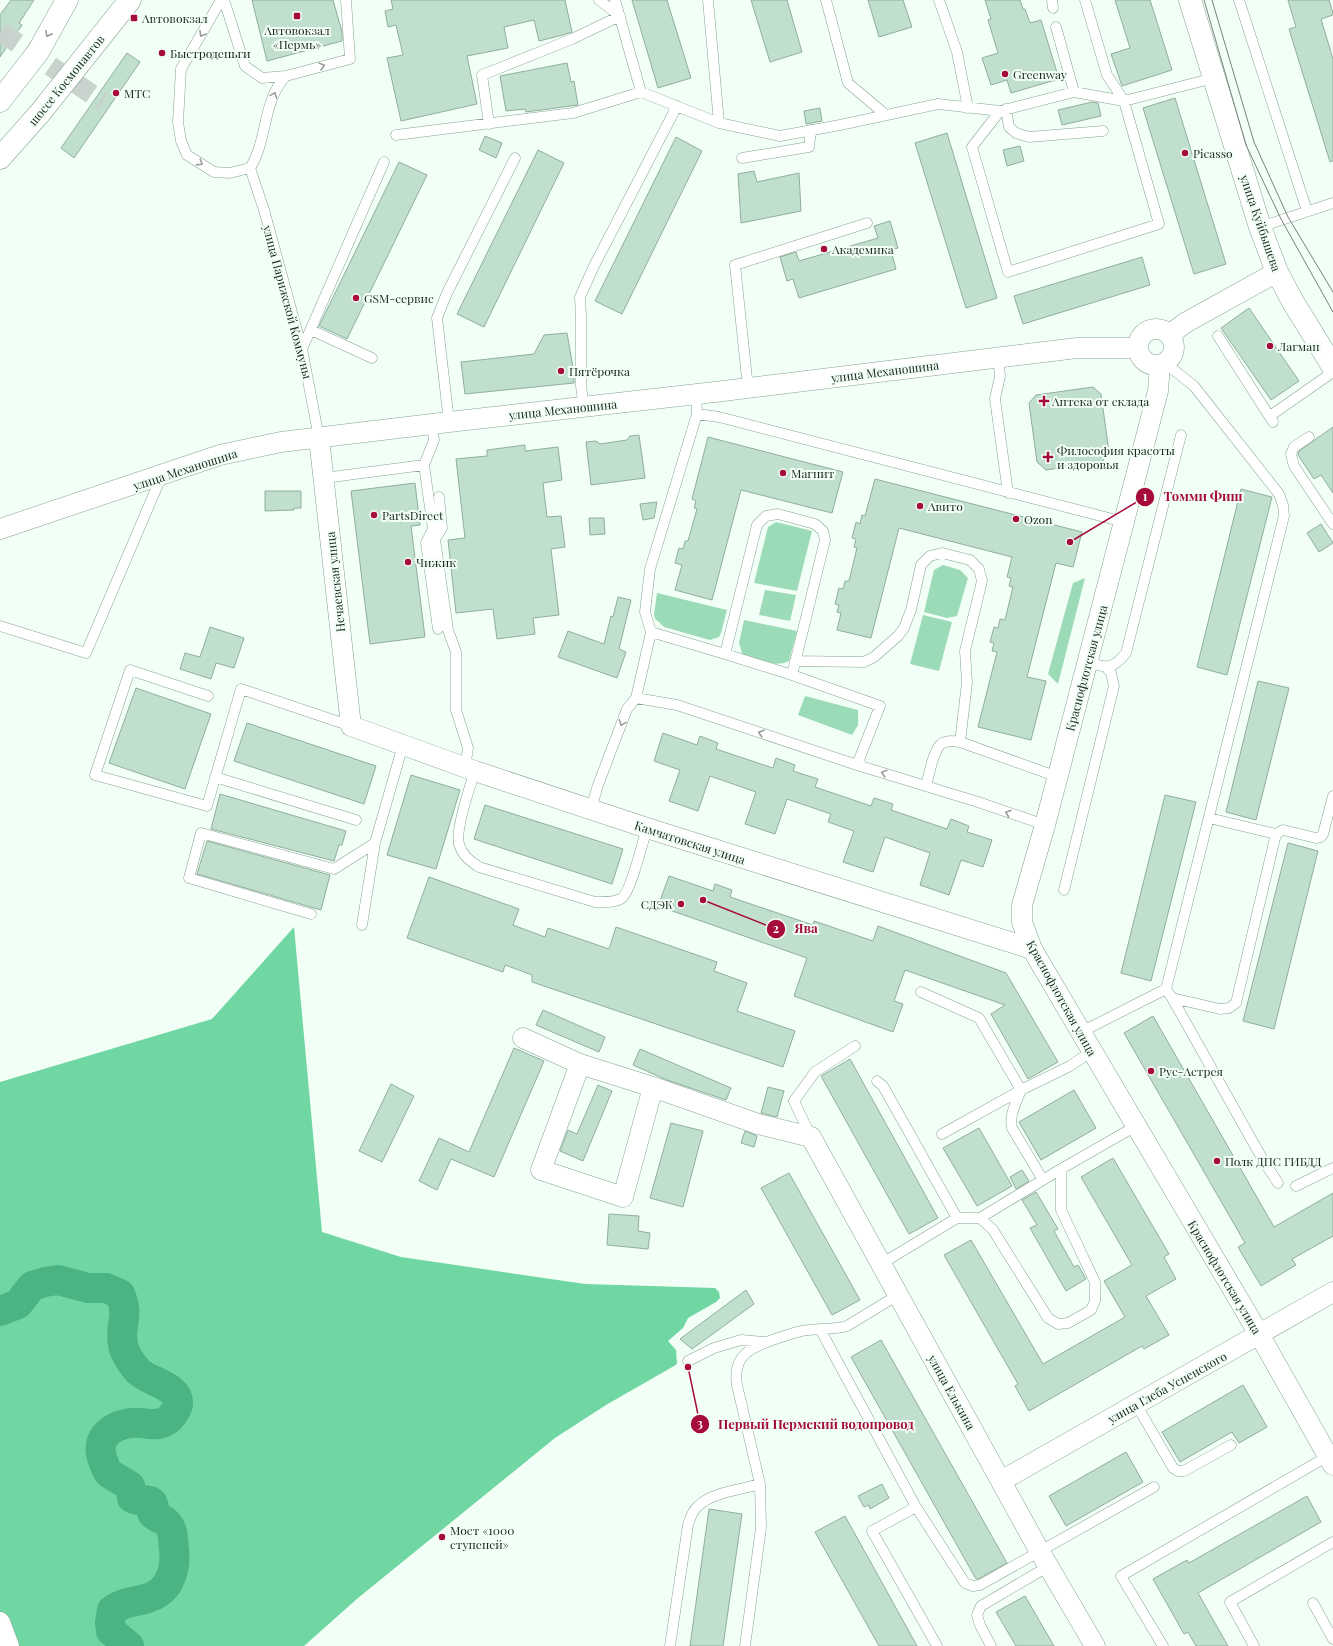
<svg xmlns="http://www.w3.org/2000/svg" width="1333" height="1646" font-family="'Playfair Display',serif">
  <style>
    .green { fill: #9cdbb8 }
    .forest { fill: #70d7a2 }
    .lines { fill: none; stroke-linecap: round; stroke-linejoin: round }
    .river { stroke: #4cb482; stroke-width: 30 }
    .building { fill: #c0dfcd; stroke: #90ae9d }
    .street-tunnel { stroke: #c7d3cc; stroke-width: 20; stroke-dasharray: 20 10; stroke-linecap: butt }
    .lane-casing { stroke: #85a391; stroke-width: 11 }
    .street-casing { stroke: #85a391; stroke-width: 21 }
    .secondary-casing { stroke: #85a391; stroke-width: 23 }
    .primary-casing { stroke: #85a391; stroke-width: 23 }
    .lane { stroke: #fff; stroke-width: 10 }
    .street { stroke: #fff; stroke-width: 20 }
    .secondary { stroke: #fff; stroke-width: 22 }
    .primary { stroke: #fff; stroke-width: 22 }
    .tram { stroke: #76837b; stroke-width: 1 }
    .oneway { stroke: #989d9a }
    .poi-dot { fill: #a60c3b; stroke: #f2fff7; stroke-width: 1.5 }
    .labels { text-anchor: middle; dominant-baseline: central; stroke-width: 4; stroke-linejoin: round; paint-order: stroke }
    .poi-label { font-size: 12px; fill: #19251e; stroke: #f2fff7; text-anchor: start }
    .street-label { font-size: 12px; fill: #19251e; stroke: #f2fff7 }
    .leader { fill: none; stroke: #a60c3b; stroke-width: 1.5 }
    .callout-dot { fill: #a60c3b; stroke: #f2fff7; stroke-width: 1.5 }
    .mark-label { font-size: 12px; text-anchor: middle; font-weight: bold; fill: #fff }
    .callout-label { font-size: 13px; text-anchor: middle; font-weight: bold; fill: #a60c3b; stroke: #f2fff7; stroke-width: 4; stroke-linejoin: round; paint-order: stroke }
  </style>
  <rect width="100%" height="100%" fill="#f2fff7"/>
  <!-- green -->
  <path class="green" d="M776,522L812,531L797,591L754,583L768,527Z
    M943,565L960,570L968,578L957,616L947,618L924,612L934,570Z
    M1085,578L1058,684L1048,674L1073,583Z
    M765,590L796,595L790,621L759,615Z
    M657,593L727,610L721,633L719,637L710,640L664,627L660,623L655,619L654,614Z
    M923,615L952,622L939,671L910,664Z
    M744,620L797,631L789,661C775,668 758,660 743,656L739,643Z
    M805,696L858,710V725L852,735L798,715Z"/>
  <!-- forest -->
  <path class="forest" d="M294,927L322,1232L401,1257L585,1284L715,1288L719,1292L720,1298L716,1302L688,1318L683,1328L668,1341L676,1350L677,1364L674,1366L606,1405L555,1438L358,1598L304,1646H10L0,1627V1082L212,1019Z"/>
  <g class="lines">
    <!-- river -->
    <path class="river" d="M0,1311L18,1304L32,1286L45,1282L58,1280L88,1288H106L120,1294C130,1317 119,1325 123,1344C124,1353 132,1364 138,1371C147,1381 180,1386 178,1404C177,1410 171,1418 166,1421C155,1428 141,1421 130,1423C108,1427 94,1440 104,1463C105,1466 106,1471 109,1473C115,1478 123,1481 130,1486L132,1498C138,1502 146,1498 152,1502L154,1507L152,1513C155,1518 163,1518 167,1523C174,1530 173,1540 174,1549C176,1565 172,1586 155,1595C141,1603 128,1599 112,1610L110,1622L111,1631L129,1646"/>
  </g>
  <!-- building -->
  <path class="building" d="M11,0H34L19,23L22,25L0,57V15Z
    M252,0H333L342,32V41L267,61Z
    M391,0H565L572,32L563,35L539,41L534,20L504,27L508,48L467,56L477,104L401,121L387,58L403,55L396,25L388,27L385,11L393,9Z
    M632,0H667L691,78L658,88Z
    M751,0H787L802,52L770,62Z
    M868,0H903L912,27L879,37Z
    M985,0H1020L1023,9H1025L1030,23L1041,20L1059,79L1011,93L1007,80L991,85L982,58L998,53L988,20L991,19Z
    M1115,0H1150L1172,70L1122,86L1111,54L1130,48Z
    M1288,0H1329L1333,13V15L1321,19L1333,59V161L1330,162L1289,29L1296,27Z
    M127,53L140,62L74,158L61,148Z
    M567,63L571,82L574,81L578,105L526,112L525,109L506,111L500,76Z
    M1175,98L1226,264L1194,274L1143,108Z
    M1092,102L1098,103L1101,116L1062,125L1058,110Z
    M820,108L822,121L806,124L804,111Z
    M947,133L997,298L966,308L915,143Z
    M485,136L502,143L496,158L479,150Z
    M676,137L702,151L622,314L595,301Z
    M1020,146L1024,161L1007,166L1003,150Z
    M538,150L564,163L484,327L457,314Z
    M399,162L427,175L347,339L319,326Z
    M754,171L757,182L799,173L801,211L741,223L738,174Z
    M890,221L898,248L891,250L896,269L799,298L793,279L787,281L780,257L796,252L799,261L878,238L874,226Z
    M1142,257L1150,285L1023,324L1014,296Z
    M1249,308L1299,381L1271,400L1221,328Z
    M567,333L574,373V383L465,394L461,362L534,354L544,335Z
    M1093,387L1101,394L1109,452L1102,462L1046,470L1037,462L1029,403L1036,395Z
    M1333,427V493L1321,475L1314,479L1298,455L1299,451Z
    M639,435L645,478L591,485L586,442L596,441L600,444L627,440L630,436Z
    M708,437L843,472L832,513L741,490L712,600L675,590L682,565L675,563L679,548L683,549L685,541H688L697,509L694,508L696,501L692,499Z
    M525,445V451L558,447L562,480L543,483L547,517L561,516L565,547L551,549L559,615L533,618L535,634L497,639L493,609L456,613L448,540L465,538L456,459L487,456V450Z
    M875,479L1082,532L1073,567L1056,563L1027,677L1046,681L1031,740L978,727L997,652L992,651L994,643L990,642L994,627L998,628L1000,619L1005,620L1013,587L1009,586L1011,578L1007,577L1012,557L899,528L871,638L837,630L841,613L837,612L839,605L835,604L839,588L843,589L845,581H849L857,548L854,547L856,539L852,538L856,522L860,524L862,515L865,516Z
    M415,483L420,525L411,526L425,637L370,644L351,491Z
    M1241,489L1272,497L1227,675L1197,667Z
    M265,491H301V508H294V510L265,511Z
    M657,502L654,518L643,520L640,504Z
    M589,518H604L605,534L590,535Z
    M1321,524L1333,543L1319,552L1307,533Z
    M618,597L631,600L619,649L626,652L617,678L558,657L568,631L604,644L611,616L613,617Z
    M210,627L244,638L234,668L216,663L211,679L180,669L185,653L200,657Z
    M1258,681L1289,688L1256,820L1226,812Z
    M136,688L211,714L185,789L109,763Z
    M247,723L376,766L364,804L234,761Z
    M663,733L697,745L700,736L718,743L716,749L773,768L776,758L795,765L793,771L818,779L815,787L871,806L874,798L893,804L891,810L947,829L951,819L969,826L967,832L992,840L983,867L961,860L949,895L920,885L930,853L885,837L873,872L843,862L854,831L828,822L831,814L787,799L775,834L745,824L756,792L710,776L698,811L669,801L680,770L654,761Z
    M411,775L460,790L436,869L387,855Z
    M220,794L346,831L342,845H339L334,861L211,829Z
    M1165,795L1196,802L1151,981L1121,973Z
    M485,805L623,849L612,884L474,839Z
    M207,841L330,875L321,910L197,874Z
    M1288,843L1318,851L1274,1029L1243,1021Z
    M669,876L713,891L715,884L732,890L730,897L813,925L814,921L873,941L878,926L1006,973L1058,1062L1028,1079L991,1014L1005,1005L905,970L894,1001L903,1004L893,1032L794,996L807,958L658,906Z
    M429,877L519,909L513,925L545,937L548,928L609,949L616,927L717,962L714,971L747,983L737,1011L795,1031L783,1067L532,982V975L505,965L503,972L407,938Z
    M543,1010L605,1037L599,1052L536,1025Z
    M1153,1016L1274,1227L1333,1193V1236L1292,1259L1296,1265L1261,1286L1238,1247L1245,1243L1124,1033Z
    M514,1048L544,1061L494,1177L451,1159L437,1190L419,1181L439,1138L469,1152Z
    M640,1049L731,1088L726,1100L667,1080L633,1065Z
    M850,1059L938,1218L909,1234L821,1076Z
    M391,1084L414,1096L382,1162L359,1151Z
    M598,1085L612,1091L583,1161L560,1151L568,1130L577,1134Z
    M768,1087L784,1091L777,1117L761,1113Z
    M1074,1090L1096,1128L1041,1160L1019,1122Z
    M671,1123L703,1131L683,1207L650,1198Z
    M979,1128L1012,1186L977,1206L943,1148Z
    M745,1131L757,1136L754,1147L741,1143Z
    M1113,1158L1169,1254L1164,1257L1176,1279L1146,1296L1169,1335L1144,1349L1142,1346L1029,1411L1015,1386L1018,1384L944,1255L971,1240L1043,1364L1125,1317L1104,1281L1132,1265L1081,1177Z
    M1022,1170L1029,1181L1016,1189L1010,1177Z
    M789,1173L860,1300L832,1315L761,1188Z
    M1036,1192L1058,1229L1054,1231L1074,1267L1078,1265L1086,1279L1066,1291L1030,1228L1037,1225L1022,1200Z
    M609,1214L639,1216L638,1231L650,1233L648,1249L607,1245Z
    M746,1290L754,1304L692,1349L680,1339Z
    M881,1340L1007,1563L978,1579H976L851,1357Z
    M1243,1385L1267,1427L1239,1443L1232,1432L1180,1462L1162,1432Z
    M1126,1452L1143,1482L1066,1526L1049,1496Z
    M882,1484L889,1498L870,1509L869,1505L864,1507L858,1496Z
    M1307,1496L1321,1522L1198,1593L1228,1646H1196L1188,1632L1184,1634L1153,1579L1187,1560L1189,1563Z
    M709,1509L742,1514L723,1646H690Z
    M845,1516L875,1570L917,1646H879L815,1532Z
    M1025,1596L1054,1646H1016L996,1612Z"/>
  <g class="lines">
    <!-- street-tunnel -->
    <path class="street-tunnel" d="M1,32L103,102"/>
    <!-- lane casing -->
    <g class="lane-casing">
      <path id="lane" d="M221,0L181,69L178,122L181,141L187,155L214,172L230,173L250,168C268,140 262,101 286,76
        M224,0L245,66L262,78L286,76L350,59L346,0
        M615,0L641,92
        M708,0L719,123
        M826,0L848,83L886,115
        M939,0L957,52L968,108
        M1052,0L1053,8
        M1239,0L1307,211
        M1056,27L1074,92
        M1006,109L1009,127L1016,133L1029,137L1103,131
        M1000,111L972,147L1008,272L1159,224L1124,101L1107,75L1085,0
        M489,124L482,75L572,39L620,16L599,0
        M396,135L573,113L641,92L719,123L780,136L840,125L938,104L1000,111L1074,92L1124,101L1214,78
        M742,158L809,147L811,130
        M250,168L264,210L302,349L319,438
        M1260,227L1333,203
        M311,330L372,358
        M1218,336L1273,422
        M302,349L384,162
        M998,357L1000,376L995,399L1008,493
        M748,388L735,265L867,223
        M584,407L581,386V316L580,297L594,266L677,106
        M697,414L719,417L1124,522
        M1270,416L1333,372
        M449,422L437,318L447,293L515,158
        M1309,437L1294,447L1291,454L1294,466L1333,524
        M424,465L433,529L426,543L438,629
        M324,478L424,465L434,440L432,424
        M439,497L442,528L435,539L448,630L456,652V710L468,748L465,767
        M778,514L815,524L823,531L825,540L792,675L725,654L757,525L766,516Z
        M0,626L86,653L162,475
        M651,632L725,654
        M795,661L864,662L874,657L898,636L904,628L911,610L921,565L930,556L942,553L970,560L979,569L982,581L965,651L967,683L960,742L1058,777
        M1087,662C1108,668 1112,670 1126,653L1181,435
        M792,675L880,706L857,765
        M208,696L130,670L95,775L207,806L241,689L351,726
        M636,698L651,632L645,612L650,569L697,414L696,394
        M475,771C470,786 455,830 459,844C462,855 470,861 479,867L595,902C603,902 615,903 622,898C631,891 643,841 647,828
        M215,777L356,820
        M926,786C929,775 933,751 941,744C946,740 953,741 960,742
        M591,809L598,785L627,709L636,698L677,705L857,765L978,802L1045,825
        M1209,818L1276,834L1283,830L1316,838L1321,837L1323,834L1333,796
        M1064,890L1114,686L1111,673L1106,667
        M311,914L189,878L201,833L334,869L375,843
        M362,925L375,843L403,745
        M1166,989L1172,998L1220,1009L1229,1008L1236,1003L1276,834
        M921,992L979,1018L1021,1090L1070,1066L1092,1051
        M1172,998L1263,1160L1278,1183
        M1081,1032L1166,989L1284,516L1283,505L1279,494L1194,386L1165,363
        M877,1081L883,1086L957,1218
        M1021,1090C1016,1103 1009,1115 1012,1128L1043,1180
        M942,1134L1021,1090
        M811,1137L794,1101L815,1072L855,1046
        M1296,1186L1333,1168
        M980,1218L993,1230L1048,1318L1058,1324L1068,1323L1091,1310L1095,1301V1282L1061,1210V1169
        M881,1264L957,1218H980L1061,1169L1136,1126
        M820,1329L916,1507L965,1583L973,1586L980,1585L1154,1487
        M688,1361L714,1348L741,1340L764,1342
        M1136,1404L1173,1468L1178,1471H1184L1231,1445
        M916,1507L872,1531L937,1646
        M1313,1603L1333,1639
        M670,1646L688,1525C690,1519 692,1511 698,1506C713,1492 740,1490 760,1484
        M745,1646L761,1528L760,1484L737,1385C732,1354 752,1347 778,1338C788,1335 797,1331 808,1330C821,1328 834,1330 847,1326L898,1295
        M991,1646L980,1625L977,1615L981,1606L1049,1566
        M1163,1646L1121,1576L1328,1456
        M1254,1646L1230,1602L1333,1542"/>
    </g>
    <!-- street casing -->
    <g class="street-casing">
      <path id="street" d="M1138 347a18 18 0 1 1 36 0a18 18 0 1 1-36 0Z
        M1169,335L1185,323L1277,272
        M1160,365L1158,391L1045,825L1022,905V922L1032,949L1259,1334L1333,1465
        M319,438L351,726L475,771L647,828L1032,949
        M0,529L220,455L281,442L449,422L715,392L1077,348H1138
        M523,1038L580,1064L653,1087L758,1124L811,1137L1040,1552L1095,1646
        M580,1064L541,1170L623,1197L653,1087
        M1001,1481L1333,1292
        M0,1622L9,1646"/>
    </g>
    <!-- secondary casing -->
    <g class="secondary-casing">
      <path id="secondary" d="M1190,0L1260,227L1277,272L1293,302L1333,367"/>
    </g>
    <!-- primary casing -->
    <g class="primary-casing">
      <path id="primary" d="M0,101L38,52L67,0
        M0,158L40,113L130,0"/>
    </g>
    <!-- lane -->
    <use href="#lane" class="lane"/>
    <!-- street -->
    <use href="#street" class="street"/>
    <!-- secondary -->
    <use href="#secondary" class="secondary"/>
    <!-- primary -->
    <use href="#primary" class="primary"/>
    <!-- tram -->
    <path class="tram" d="M1204,0L1246,145L1281,219L1333,312
      M1212,0L1254,142L1288,217L1333,292"/>
  </g>
  <!-- one-way arrows -->
  <defs><path id="oneway-chevron" d="M-2-3.5L2.5 0L-2 3.5" fill="none" stroke-width="1.6" stroke-linecap="round" stroke-linejoin="round"/></defs>
  <g class="oneway">
    <use href="#oneway-chevron" transform="translate(48 34) rotate(119)"/>
    <use href="#oneway-chevron" transform="translate(202 34) rotate(120)"/>
    <use href="#oneway-chevron" transform="translate(322 66) rotate(-15)"/>
    <use href="#oneway-chevron" transform="translate(274 95) rotate(-69)"/>
    <use href="#oneway-chevron" transform="translate(200 163) rotate(32)"/>
    <use href="#oneway-chevron" transform="translate(622 723) rotate(111)"/>
    <use href="#oneway-chevron" transform="translate(761 733) rotate(-162)"/>
    <use href="#oneway-chevron" transform="translate(884 773) rotate(-163)"/>
    <use href="#oneway-chevron" transform="translate(1008 813) rotate(-160)"/>
  </g>
  <!-- markers -->
  <g class="poi-dot">
    <rect x="293" y="12" width="8" height="8" rx="2"/>
    <rect x="130" y="14" width="8" height="8" rx="2"/>
    <circle cx="162" cy="53" r="4"/>
    <circle cx="1005" cy="74" r="4"/>
    <circle cx="116" cy="93" r="4"/>
    <circle cx="1185" cy="153" r="4"/>
    <circle cx="824" cy="249" r="4"/>
    <circle cx="356" cy="298" r="4"/>
    <circle cx="1270" cy="346" r="4"/>
    <circle cx="561" cy="371" r="4"/>
    <path d="M1042 395h4v4h4v4h-4v4h-4v-4h-4v-4h4z"/>
    <path d="M1046 451h4v4h4v4h-4v4h-4v-4h-4v-4h4z"/>
    <circle cx="783" cy="473" r="4"/>
    <circle cx="920" cy="506" r="4"/>
    <circle cx="374" cy="515" r="4"/>
    <circle cx="1016" cy="519" r="4"/>
    <circle cx="408" cy="562" r="4"/>
    <circle cx="681" cy="904" r="4"/>
    <circle cx="1151" cy="1071" r="4"/>
    <circle cx="1217" cy="1161" r="4"/>
    <circle cx="442" cy="1537" r="4"/>
  </g>
  <g class="labels">
    <!-- poi labels -->
    <g class="poi-label">
      <text x="142" y="18">Автовокзал</text>
      <text x="297" y="30" text-anchor="middle">Автовокзал<tspan x="297" dy="14">«Пермь»</tspan></text>
      <text x="170" y="53">Быстроденьги</text>
      <text x="1013" y="74">Greenway</text>
      <text x="124" y="93">МТС</text>
      <text x="1193" y="153">Picasso</text>
      <text x="832" y="249">Академика</text>
      <text x="364" y="298">GSM-сервис</text>
      <text x="1278" y="346">Лагман</text>
      <text x="569" y="371">Пятёрочка</text>
      <text x="1052" y="401">Аптека от склада</text>
      <text x="1057" y="450">Философия красоты<tspan x="1057" dy="14">и здоровья</tspan></text>
      <text x="791" y="473">Магнит</text>
      <text x="928" y="506">Авито</text>
      <text x="382" y="515">PartsDirect</text>
      <text x="1024" y="519">Ozon</text>
      <text x="416" y="562">Чижик</text>
      <text x="673" y="904" text-anchor="end">СДЭК</text>
      <text x="1159" y="1071">Рус-Астрея</text>
      <text x="1225" y="1161">Полк ДПС ГИБДД</text>
      <text x="450" y="1530">Мост «1000<tspan x="450" dy="14">ступеней»</tspan></text>
    </g>
    <!-- street labels -->
    <g class="street-label">
      <text transform="translate(66 80) rotate(-51)">шоссе Космонавтов</text>
      <text transform="translate(1261 223) rotate(71)">улица Куйбышева</text>
      <text transform="translate(288 302) rotate(75)">улица Парижской Коммуны</text>
      <text transform="translate(885 371) rotate(-7)">улица Механошина</text>
      <text transform="translate(563 409) rotate(-6)">улица Механошина</text>
      <text transform="translate(185 469) rotate(-18)">улица Механошина</text>
      <text transform="translate(335 582) rotate(-96)">Нечаевская улица</text>
      <text transform="translate(1086 668) rotate(-75)">Краснофлотская улица</text>
      <text transform="translate(690 842) rotate(18)">Камчатовская улица</text>
      <text transform="translate(1062 998) rotate(61)">Краснофлотская улица</text>
      <text transform="translate(1225 1277) rotate(59)">Краснофлотская улица</text>
      <text transform="translate(1167 1387) rotate(-29)">улица Глеба Успенского</text>
      <text transform="translate(952 1392) rotate(61)">улица Елькина</text>
    </g>
  </g>
  <!-- callouts -->
  <path class="leader" d="M1070 542L1145 497M703 900L776 929M688 1367L700 1424"/>
  <g class="callout-dot">
    <circle cx="1070" cy="542" r="4"/>
    <circle cx="703" cy="900" r="4"/>
    <circle cx="688" cy="1367" r="4"/>
    <circle cx="1145" cy="497" r="10"/>
    <circle cx="776" cy="929" r="10"/>
    <circle cx="700" cy="1424" r="10"/>
  </g>
  <g class="mark-label">
    <text x="1145" y="501">1</text>
    <text x="776" y="933">2</text>
    <text x="700" y="1428">3</text>
  </g>
  <g class="callout-label">
    <text x="1203" y="501">Томми Фиш</text>
    <text x="806" y="933">Ява</text>
    <text x="816" y="1429">Первый Пермский водопровод</text>
  </g>
</svg>
